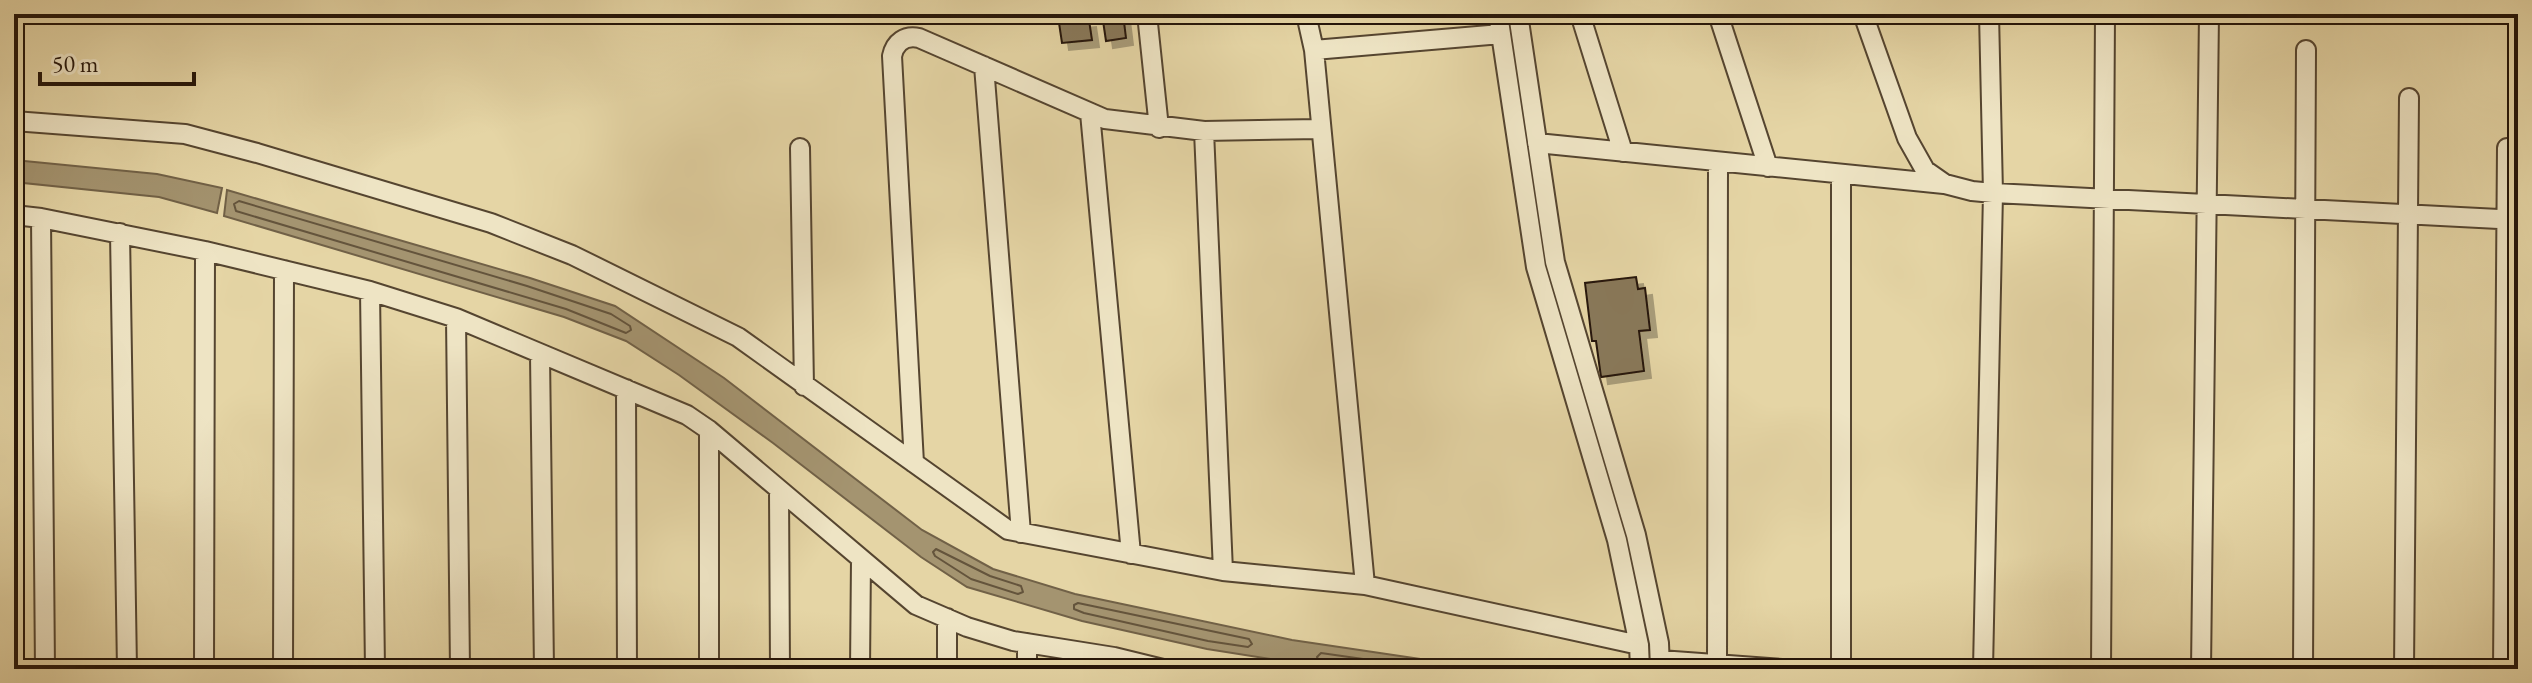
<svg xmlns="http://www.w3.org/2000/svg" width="2532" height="683" font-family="'EB Garamond',serif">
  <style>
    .water { fill: #a49470; stroke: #716147; stroke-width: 2 }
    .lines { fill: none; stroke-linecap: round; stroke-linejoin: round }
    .shore { stroke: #64543c; stroke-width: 2 }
    .building { fill: #89795a; stroke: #251509; stroke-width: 2; filter: url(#shadow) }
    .minor-casing { stroke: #554530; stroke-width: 22 }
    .minor { stroke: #eee4c4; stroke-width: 18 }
  </style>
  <defs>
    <filter id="shadow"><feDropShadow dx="7" dy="7" stdDeviation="0" flood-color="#0004"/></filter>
  </defs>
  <rect width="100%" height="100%" fill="#e5d5a5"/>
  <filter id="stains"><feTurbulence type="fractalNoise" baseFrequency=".0025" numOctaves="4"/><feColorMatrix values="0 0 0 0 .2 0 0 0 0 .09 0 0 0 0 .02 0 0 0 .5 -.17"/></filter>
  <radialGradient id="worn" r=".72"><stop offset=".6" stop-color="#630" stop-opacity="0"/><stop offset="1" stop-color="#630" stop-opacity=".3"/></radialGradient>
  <!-- water -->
  <path class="water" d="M14,160L157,174L222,188L217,213L159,197L14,182Z
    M227,190L530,278L615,306L724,378L922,530L993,569L1075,594L1292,640L1488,669H1335L1207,649L1082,621L967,587L921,557L773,443L679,375L626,341L564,317L224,216Z"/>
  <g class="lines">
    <!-- shore -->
    <path class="shore" d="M239,201L527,286L611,314L630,326L631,330L626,333L566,309L236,211L234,204Z
      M936,549L990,576L1021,586L1023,592L1018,594L971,579L935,556L933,552Z
      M1078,603L1249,639L1252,644L1248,647L1208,641L1084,613L1074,609V605Z
      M1322,669L1317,657L1321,653L1433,669"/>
  </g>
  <!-- building -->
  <path class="building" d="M1102,14H1123L1126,38L1106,41Z
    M1089,20L1092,40L1062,43L1059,23Z
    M1636,277L1638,289L1645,288L1650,330L1639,331L1644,371L1601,377L1596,341H1592L1585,283Z"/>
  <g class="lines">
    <!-- minor casing -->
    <g class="minor-casing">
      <path id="minor" d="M1147,14L1159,128
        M1306,14L1314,50L1365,585
        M1498,14L1536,267L1617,540L1639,645L1640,669
        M1518,14L1555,262L1636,535L1659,643L1660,669
        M1580,14L1623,152
        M1718,14L1768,167
        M1863,14L1907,138L1925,170L1945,184L1972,191L1993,193L2518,220
        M1314,50L1501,34
        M984,66L1021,533
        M1090,113L1131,554
        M14,121L185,134L257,153L491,223L572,255L738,337L1008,530L1223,571L1365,585L1639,645
        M1204,131L1223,571
        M1537,143L1944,184
        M800,148L804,386
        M14,215L41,218L205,251L370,291L456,318L687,415L709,430L916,605L967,627L1013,641L1114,657L1163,669
        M41,218L45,669
        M120,233L127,669
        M370,291L375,669
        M456,318L460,669
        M540,355L544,669
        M626,389L627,669
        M914,463L892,56C895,42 905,35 919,38L1105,119L1204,131L1320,129
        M779,491L780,669
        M947,618V669
        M1660,660L1782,669
        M1717,664L1718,162
        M204,669L205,251
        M283,669L284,270
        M709,669V430
        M860,669L861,559
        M1027,669V643
        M1841,669V174
        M1983,669L1993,193L1989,14
        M2101,669L2105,14
        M2201,669L2209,14
        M2303,669L2306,50
        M2404,669L2409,98
        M2503,669L2507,148"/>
    </g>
    <!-- minor -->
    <use href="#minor" class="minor"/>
  </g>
  <!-- margin -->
  <rect width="2532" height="683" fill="none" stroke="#e5d5a5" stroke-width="48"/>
  <rect x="16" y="16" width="2500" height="651" fill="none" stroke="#251509" stroke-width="4"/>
  <rect x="24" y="24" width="2484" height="635" fill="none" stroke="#251509" stroke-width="2"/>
  <!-- scale -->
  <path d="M40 72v12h154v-12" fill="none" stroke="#251509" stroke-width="4"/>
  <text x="52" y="72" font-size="24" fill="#251509" stroke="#eee4c4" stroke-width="6" paint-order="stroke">50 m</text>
  <rect width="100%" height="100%" filter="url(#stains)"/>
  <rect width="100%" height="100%" fill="url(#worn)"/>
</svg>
